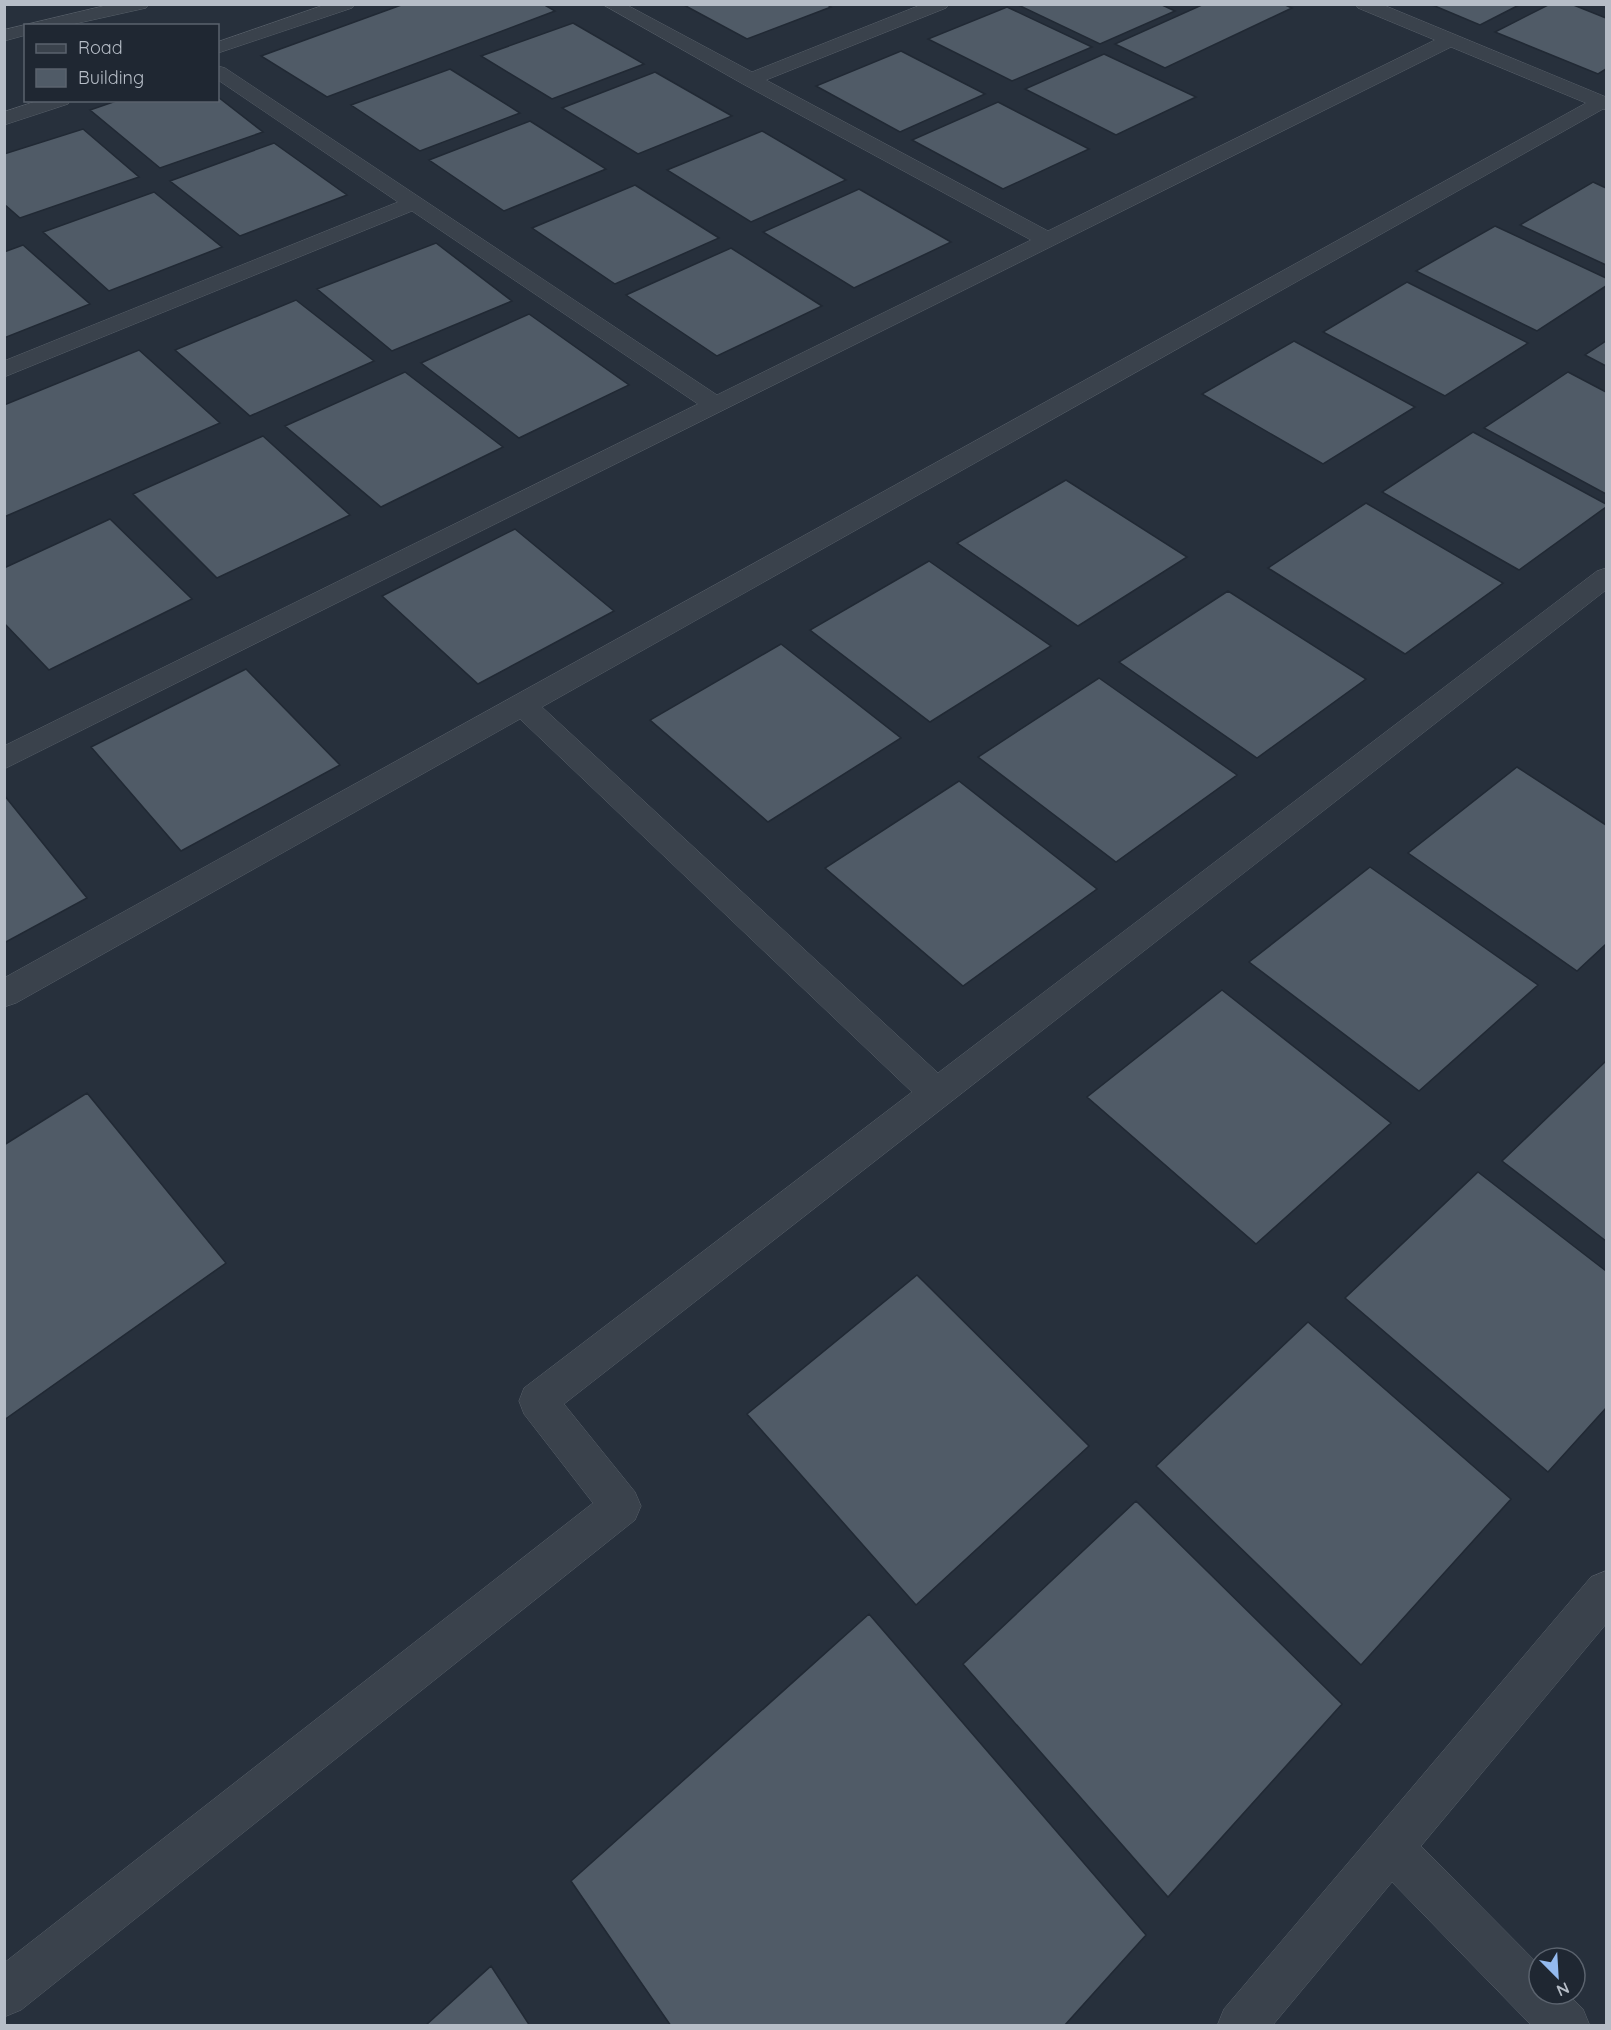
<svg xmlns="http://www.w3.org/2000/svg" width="1611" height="2030" font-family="Quicksand,sans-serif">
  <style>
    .building { fill: #505b67; stroke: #212934; stroke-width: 1.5 }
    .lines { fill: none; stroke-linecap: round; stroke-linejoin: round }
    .minor-casing { stroke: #58606a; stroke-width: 1 }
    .tertiary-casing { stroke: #58606a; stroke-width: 1 }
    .minor { fill: #3a424c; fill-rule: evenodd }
    .tertiary { fill: #3a424c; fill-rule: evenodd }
  </style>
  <rect width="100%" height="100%" fill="#27303c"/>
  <!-- building -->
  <path class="building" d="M404,4H543L555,11L327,97L261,56Z
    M682,4H826L831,7L747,39Z
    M1016,4H1160L1175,11L1100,44Z
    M1204,4H1283L1292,8L1165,68L1115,44Z
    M1430,4H1521L1480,25Z
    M1550,4H1571L1606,18V69L1598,74L1495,32Z
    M1007,7L1092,47L1012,81L928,39Z
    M573,23L644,64L552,99L481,56Z
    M901,51L985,94L900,132L816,86Z
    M1104,54L1196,97L1116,135L1025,89Z
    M450,69L520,113L420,151L351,105Z
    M655,72L732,116L638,154L562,108Z
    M218,97L263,132L160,168L90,110L119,100H218Z
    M998,102L1089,149L1003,189L912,140Z
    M530,121L606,169L504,211L429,160Z
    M83,129L139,177L20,218L4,204V154Z
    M762,131L846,180L751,222L667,170Z
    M274,143L347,195L240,236L170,181Z
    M1593,182L1606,188V265L1520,225Z
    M635,185L719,238L615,284L532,228Z
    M859,189L951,242L854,288L763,232Z
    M154,192L222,247L109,291L43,232Z
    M1495,226L1606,278V286L1537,331L1416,271Z
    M436,243L512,301L392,351L317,289Z
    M23,245L90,304L4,338V252Z
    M731,248L822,306L717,356L626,295Z
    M1407,282L1528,343L1445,396L1323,332Z
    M296,300L374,361L250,416L175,350Z
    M529,314L629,385L519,438L421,363Z
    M1294,341L1415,407L1323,464L1202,394Z
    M1606,341V366L1585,355Z
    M139,350L220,423L4,517V405Z
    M405,372L503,447L381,507L285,426Z
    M1568,372L1606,392V494L1484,428Z
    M1473,432L1606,504V507L1519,570L1382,492Z
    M263,436L350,515L217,578L133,494Z
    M1066,480L1187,557L1078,626L957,543Z
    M1366,503L1503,583L1405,654L1268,568Z
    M110,519L192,599L49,670L4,623V568Z
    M515,529L614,611L478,684L382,596Z
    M929,561L1051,646L930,722L810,630Z
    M1228,591L1366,679L1257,758L1119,662Z
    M781,644L901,738L768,822L650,720Z
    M246,669L340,765L181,851L91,747Z
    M1099,678L1237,775L1116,862L978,757Z
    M1517,767L1606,825V944L1577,971L1408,853Z
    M959,781L1097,889L963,986L825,868Z
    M4,795L87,898L4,943Z
    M1370,867L1538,985L1419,1091L1249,962Z
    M1222,990L1391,1123L1256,1244L1087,1097Z
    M1606,1061V1241L1502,1161Z
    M87,1093L226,1263L4,1420V1145Z
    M1478,1172L1606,1271V1408L1548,1472L1345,1298Z
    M917,1275L1089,1446L916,1605L747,1414Z
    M1308,1322L1511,1499L1361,1665L1156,1466Z
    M1136,1501L1342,1704L1168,1897L963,1664Z
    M869,1614L1146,1935L1064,2026H671L571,1881Z
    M491,1966L530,2026H425Z"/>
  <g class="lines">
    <!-- minor casing -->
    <g class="minor-casing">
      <path id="minor" d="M602,4H625L752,72L923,4H949L946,8L766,80L1048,231L1435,40L1358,8L1355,4H1381L1606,97V110L1603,109L542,707L938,1073L1597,571L1606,568V590L564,1404L635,1492L641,1506L635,1520L21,2010L4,2017V1963L593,1503L524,1414L519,1401L524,1388L912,1092L520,719L16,1003L4,1007V978L1586,103L1451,47L4,769V746L698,404L412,211L4,377V361L398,202L218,80V66L225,68L717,395L1031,240L743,84Z
        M1606,1571V1624L1421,1846L1539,1965V1994H1568L1583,2009L1590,2026H1532L1392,1882L1272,2026H1217L1224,2009L1591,1577Z"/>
    </g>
    <!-- tertiary casing -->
    <g class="tertiary-casing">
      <path id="tertiary" d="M112,4H149L146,8L65,26H26V35L4,41V30Z
        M327,4H355L352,8L218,53V42Z
        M40,100H70L68,104L4,125V112Z"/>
    </g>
    <!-- minor -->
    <use href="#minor" class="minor"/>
    <!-- tertiary -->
    <use href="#tertiary" class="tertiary"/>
  </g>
  <!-- border -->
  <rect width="1611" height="2030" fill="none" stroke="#b6bdc7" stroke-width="12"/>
  <!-- legend -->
  <rect x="24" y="24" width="195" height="78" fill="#1f2732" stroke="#5b636e" stroke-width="1.5"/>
  <rect x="36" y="44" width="30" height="9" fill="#3a424c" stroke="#5b636e" stroke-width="1.5"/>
  <text x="78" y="54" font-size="18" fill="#b6bdc7">Road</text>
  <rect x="36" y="69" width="30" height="18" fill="#505b67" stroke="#5b636e" stroke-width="1.5"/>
  <text x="78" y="84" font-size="18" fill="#b6bdc7">Building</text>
  <!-- north arrow -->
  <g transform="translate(1557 1976) rotate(156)"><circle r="28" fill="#1f2732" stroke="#5b636e" stroke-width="1.5"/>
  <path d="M0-4.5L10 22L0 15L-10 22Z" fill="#94baef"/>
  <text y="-9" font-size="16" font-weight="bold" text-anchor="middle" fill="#b6bdc7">N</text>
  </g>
</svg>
